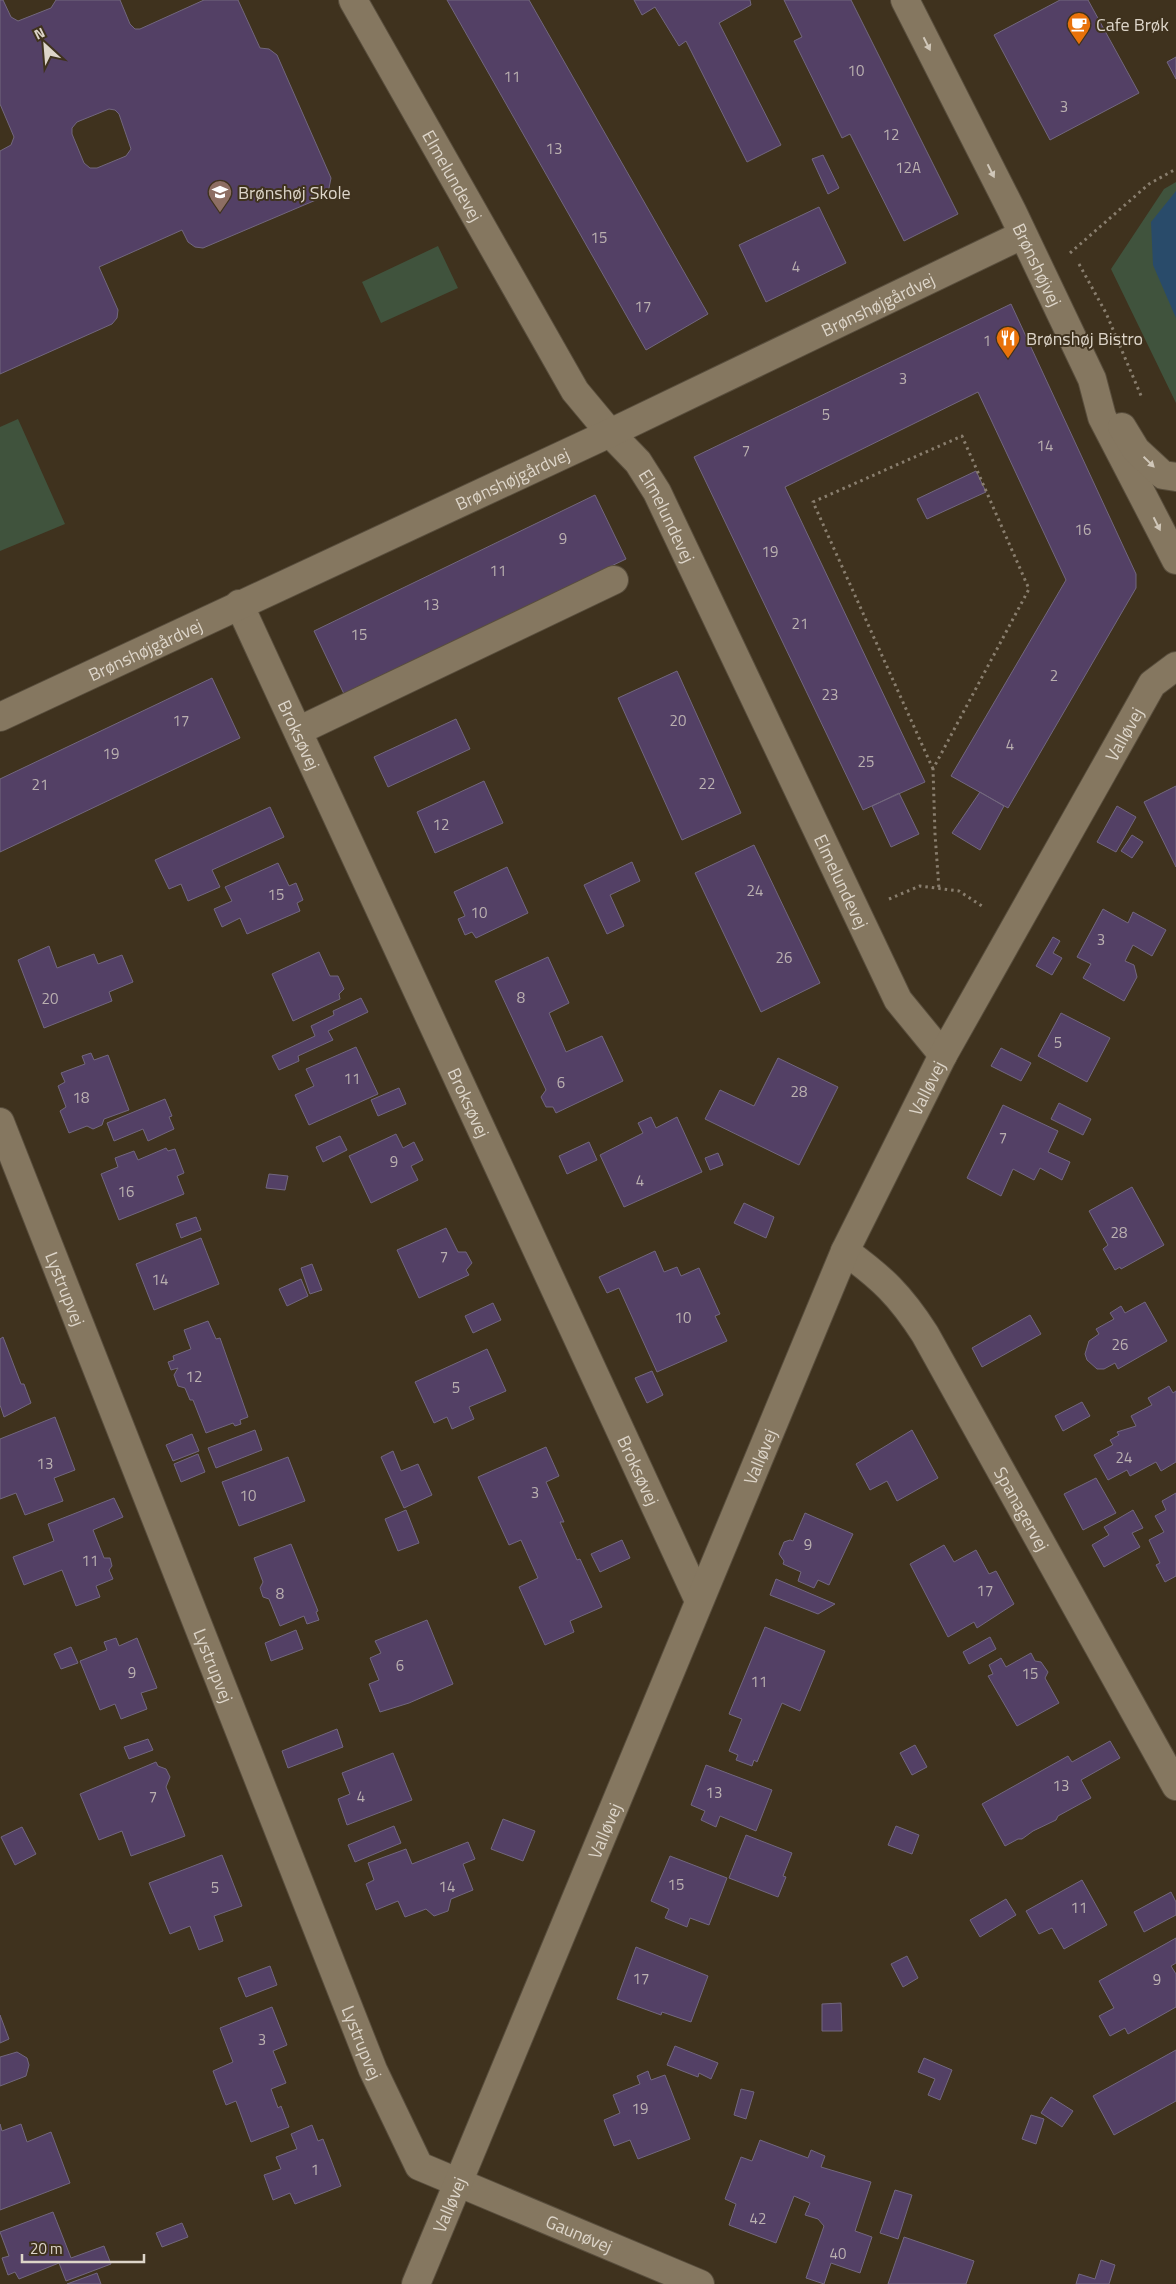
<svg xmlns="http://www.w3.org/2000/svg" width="1176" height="2284" font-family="'Titillium Web',sans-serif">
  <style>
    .green { fill: #40533d }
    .water { fill: #294b6a }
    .building { fill: #534065; stroke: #72677e; fill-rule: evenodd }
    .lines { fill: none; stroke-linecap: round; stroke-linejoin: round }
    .minor-casing { stroke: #594e3d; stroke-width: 30 }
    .path { stroke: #897e6e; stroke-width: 3; stroke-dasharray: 2.5 4; stroke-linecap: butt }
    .minor { stroke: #857760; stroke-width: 28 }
    .oneway { fill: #d0c7b9 }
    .labels { text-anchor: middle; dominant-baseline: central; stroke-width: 4; stroke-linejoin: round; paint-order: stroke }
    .number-label { font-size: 15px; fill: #bab0b0 }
    .poi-label { font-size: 18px; fill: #ddd5c9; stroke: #3f321e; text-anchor: start }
    .street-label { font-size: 18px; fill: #ddd5c9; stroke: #3f321e }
  </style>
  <rect width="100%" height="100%" fill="#3f321e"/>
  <!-- green -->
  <path class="green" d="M1176,182V403L1111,269L1164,189Z
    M438,246L458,288L381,323L362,282Z
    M18,419L65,524L0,551V427Z"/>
  <!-- water -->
  <path class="water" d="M1176,191V318L1153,265L1151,222Z"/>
  <!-- building -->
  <path class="building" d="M0,0H3L11,17L18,21L51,8L56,0H120L130,24L135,29H140L204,0H238L260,48L269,49L277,55L331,178L329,188L323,197L203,248L195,247L188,242L182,230L99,267L118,310L117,318L112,324L0,374V151L11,145L14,137L0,104ZM109,109L115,110L119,114L131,149L126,156L97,168H90L84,163L72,134V128L77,122Z
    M447,0H529L708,314L646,350Z
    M634,0H750L751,5L719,23L781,145L747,162L686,41L679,46L655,7L642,15Z
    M784,0H851L958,214L904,241L850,134L842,138L794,41L802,37Z
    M1060,0H1088L1139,93L1050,140L994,35Z
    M1176,57V79L1167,62Z
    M823,155L839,188L828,194L812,159Z
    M819,207L846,263L766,302L739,245Z
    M1011,304L1136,574V588L1008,808L951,776L1066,580L978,392L785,487L925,782L863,810L694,457Z
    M976,471L986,492L927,519L917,499Z
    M595,495L626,559L344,694L314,631Z
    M677,671L741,813L682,840L618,698Z
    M212,678L240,738L0,852V779Z
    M456,719L470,749L388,787L374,757Z
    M484,781L503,823L435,853L417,812Z
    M1176,786V867L1144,802Z
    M980,792L1004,806L980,850L952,833Z
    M899,793L919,834L891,847L872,806Z
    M1117,806L1136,817L1116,852L1097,842Z
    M270,807L284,837L212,870L220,887L188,901L181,884L169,889L155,860Z
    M1132,835L1143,842L1132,858L1121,851Z
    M754,845L820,983L761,1012L695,873Z
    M632,862L640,881L610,895L624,926L607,934L584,885Z
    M278,863L289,886L296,883L303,900L297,903L300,911L247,934L240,918L222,927L214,909L232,901L225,887Z
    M507,867L528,913L476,938L472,932L465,935L458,919L465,916L454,892Z
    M1103,909L1128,923L1133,912L1166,930L1152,956L1133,945L1125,961L1134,965L1137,977L1124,1001L1083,978L1091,964L1077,957Z
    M1053,937L1060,941L1053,953L1062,958L1052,975L1036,966Z
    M49,946L57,968L94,954L98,964L122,955L133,982L109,992L112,1001L44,1028L18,960Z
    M319,952L330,976H338L344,989L339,994L340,999L293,1021L272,974Z
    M548,957L569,1003L549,1013L566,1052L602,1036L623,1081L556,1113L553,1107H546L541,1097L546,1090L495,981Z
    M361,998L368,1012L328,1031L333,1040L298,1056L299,1061L279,1070L272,1056L315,1036L311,1026L334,1015L333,1011Z
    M1061,1013L1110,1038L1087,1082L1038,1056Z
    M356,1047L378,1094L309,1125L295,1095L314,1086L306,1069Z
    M1001,1048L1031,1063L1021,1081L991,1066Z
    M91,1053L94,1060L108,1055L129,1110L104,1119L102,1125L93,1129L87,1126L69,1133L60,1111L66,1107L58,1086L65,1082L61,1073L85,1064L82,1056Z
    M778,1058L838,1087L799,1165L705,1119L720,1090L754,1106Z
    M399,1088L406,1104L378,1116L371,1100Z
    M165,1099L172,1116L169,1117L174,1129L148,1141L143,1129L114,1141L107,1123Z
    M1059,1103L1091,1119L1083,1135L1051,1119Z
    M1003,1105L1058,1131L1048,1152L1070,1162L1062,1180L1040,1168L1034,1180L1013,1169L1001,1196L967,1178Z
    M651,1117L656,1128L677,1117L702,1172L624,1207L600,1155L643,1133L638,1123Z
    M396,1134L403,1148L414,1142L423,1160L411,1166L418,1180L371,1203L349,1156Z
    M340,1136L347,1150L323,1162L316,1147Z
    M589,1142L597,1160L567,1174L559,1156Z
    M166,1148L168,1151L175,1149L184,1173L177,1176L184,1194L119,1220L101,1174L118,1167L115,1158L134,1151L138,1160Z
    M718,1153L723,1165L710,1170L705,1158Z
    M269,1174L288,1176L285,1190L266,1188Z
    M1132,1187L1164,1245L1121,1269L1120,1267L1115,1270L1103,1249L1108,1245L1089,1211Z
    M744,1203L774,1217L766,1238L734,1223Z
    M196,1217L201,1230L181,1238L176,1224Z
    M446,1228L458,1252H466L472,1263L466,1270L469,1275L419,1298L397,1250Z
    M201,1238L219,1284L154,1310L136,1264Z
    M655,1251L664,1272L677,1267L681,1276L699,1268L720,1314L715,1316L727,1341L657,1372L619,1288L607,1293L599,1277Z
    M312,1264L322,1290L310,1294L301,1268Z
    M301,1279L308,1296L287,1306L279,1289Z
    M1145,1302L1167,1341L1118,1369L1115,1363L1104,1369H1097L1087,1360L1085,1354L1089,1341L1099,1334L1096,1329L1114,1319L1110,1313L1121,1306L1125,1313Z
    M493,1303L501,1320L473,1333L465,1316Z
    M1030,1315L1041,1334L982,1367L972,1348Z
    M208,1321L216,1339L220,1338L248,1417L240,1420L241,1424L235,1426L233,1423L206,1433L193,1400H190L185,1388L178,1386L174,1375L178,1368L171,1370L168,1362L174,1360L173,1356L191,1349L184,1330Z
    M3,1337L21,1384H24L31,1403L4,1417L0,1405V1339Z
    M487,1349L506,1391L469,1407L474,1419L452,1429L447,1417L434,1423L415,1382Z
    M652,1371L663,1395L647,1403L635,1378Z
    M1169,1386L1173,1393L1176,1391V1462L1161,1471L1156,1462L1130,1476L1127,1470L1108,1480L1094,1455L1113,1445L1110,1440L1119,1435L1117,1432L1136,1426L1131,1416L1152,1405L1148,1398Z
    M1082,1402L1090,1416L1063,1431L1055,1416Z
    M55,1417L75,1470L54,1478L63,1501L25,1515L16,1493L0,1499V1439Z
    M255,1430L262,1450L216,1468L208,1448Z
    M912,1430L938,1478L897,1501L887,1481L870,1490L856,1464Z
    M192,1434L199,1451L173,1461L166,1445Z
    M546,1447L559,1476L546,1482L564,1522H560L577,1560L580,1559L602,1607L570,1621L574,1632L545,1645L519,1587L538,1578L521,1540L509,1545L478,1477Z
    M393,1451L401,1471L418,1464L432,1495L404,1508L381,1457Z
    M198,1454L205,1472L181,1482L174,1464Z
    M288,1457L305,1501L239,1526L222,1482Z
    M1096,1478L1116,1513L1083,1530L1064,1494Z
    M1176,1493V1576L1165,1582L1156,1565L1160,1563L1149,1540L1164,1532L1155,1516L1166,1510L1162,1501Z
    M114,1498L123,1517L93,1530L104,1558H110L112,1566L109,1570L113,1579L96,1586L100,1597L76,1606L62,1570L24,1585L13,1557L54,1541L48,1524Z
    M406,1510L419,1543L398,1551L385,1519Z
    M1133,1510L1143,1528L1132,1533L1140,1547L1104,1567L1092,1545L1109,1535L1104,1527Z
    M805,1513L853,1534L829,1585L818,1580L814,1588L798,1581L801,1572L783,1564L784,1561L779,1554L784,1542L790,1540L793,1541Z
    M622,1540L630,1558L600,1572L591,1554Z
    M291,1544L318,1611L316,1612L319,1620L307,1624L304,1616L280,1626L269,1599L263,1597L260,1588L263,1582L254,1558Z
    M944,1545L954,1562L976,1550L989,1574L996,1571L1014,1604L977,1628L974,1622L948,1637L910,1564Z
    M776,1579L835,1604L818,1614L770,1595Z
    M427,1620L453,1684L409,1703L380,1712L369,1684L379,1680L370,1658L381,1653L375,1641Z
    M765,1627L825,1651L800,1711L782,1703L757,1762L754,1760L752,1766L736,1760L738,1755L729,1751L742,1719L729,1714Z
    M296,1630L303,1649L271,1661L265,1643Z
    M990,1637L996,1649L969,1664L963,1652Z
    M116,1638L119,1646L137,1638L157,1688L141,1693L147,1709L121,1719L115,1704L100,1710L80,1661L107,1650L104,1642Z
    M71,1647L78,1663L61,1669L54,1654Z
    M1031,1653L1035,1661L1041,1662L1048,1672L1045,1678L1059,1703L1017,1726L988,1676L993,1674L989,1665L1001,1658L1006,1667Z
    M337,1729L343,1747L288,1768L282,1751Z
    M148,1739L153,1750L129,1759L124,1747Z
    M1110,1741L1120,1758L1081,1780L1091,1798L1058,1816L1056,1820L1033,1831L1022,1839H1018L1005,1846L982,1804L1068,1756L1072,1762Z
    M915,1745L927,1767L912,1775L900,1753Z
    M393,1753L412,1800L347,1825L338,1799L350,1794L342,1773Z
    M156,1762L158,1766L166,1769L170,1777L166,1787L185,1836L131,1856L122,1831L99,1840L80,1794Z
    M706,1765L772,1790L756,1831L720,1816L716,1827L701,1820L705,1811L691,1805Z
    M503,1819L535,1831L523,1861L491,1849Z
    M394,1826L401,1843L355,1862L348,1845Z
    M896,1826L919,1835L912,1854L888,1845Z
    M22,1827L36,1854L15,1865L1,1837Z
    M746,1835L792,1853L783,1876L786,1877L778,1897L729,1878Z
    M468,1842L475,1859L463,1864L473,1890L451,1899L448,1911L434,1916L426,1909L405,1917L398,1901L376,1910L366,1884L374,1880L368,1863L406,1849L412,1864Z
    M222,1855L242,1906L214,1916L223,1941L199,1950L190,1926L170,1934L149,1883Z
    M670,1856L727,1878L709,1925L690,1918L687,1927L665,1918L669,1909L651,1901Z
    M1082,1880L1107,1925L1064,1949L1052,1928L1039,1934L1026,1911Z
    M1171,1892L1176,1902V1915L1144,1932L1134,1912Z
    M1006,1899L1016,1915L980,1937L970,1920Z
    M1176,1938V1963L1171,1966L1176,1974V2007L1128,2034L1125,2028L1110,2036L1099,2016L1114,2008L1099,1981Z
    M636,1947L708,1976L691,2022L662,2012L661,2015L617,1999Z
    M907,1956L918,1978L903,1987L891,1964Z
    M270,1966L277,1985L246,1997L238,1978Z
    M841,2003L842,2031H822V2004Z
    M272,2007L287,2045L273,2051L286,2083L271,2089L278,2108L281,2106L289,2127L251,2142L236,2101L226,2105L213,2071L233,2062L220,2028Z
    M0,2015L9,2039L0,2043Z
    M675,2046L718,2063L711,2079L699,2073L698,2077L667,2065Z
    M1176,2050V2101L1114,2135L1093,2096Z
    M17,2052L27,2058L29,2065L26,2076L0,2086V2057Z
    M924,2058L952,2070L940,2100L928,2095L935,2079L918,2072Z
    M648,2071L651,2080L665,2075L690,2139L638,2159L630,2140L614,2146L604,2120L620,2113L613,2095L640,2084L637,2076Z
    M741,2089L754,2092L746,2119L734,2115Z
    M1051,2097L1073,2111L1062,2127L1041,2113Z
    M1031,2115L1044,2119L1036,2144L1022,2139Z
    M0,2124L2,2131L21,2124L27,2142L51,2132L70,2183L0,2210Z
    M312,2125L318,2141L323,2139L341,2186L295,2204L290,2193L273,2200L264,2175L281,2169L276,2157L297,2149L291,2134Z
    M760,2140L808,2158L811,2150L825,2156L821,2167L871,2182L855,2231L872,2237L860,2273L831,2263L824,2284L806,2278L824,2226L818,2219L805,2215L810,2203L794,2196L776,2243L729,2225L736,2204L725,2199L741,2157L752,2161Z
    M895,2190L912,2195L898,2239L880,2233Z
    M53,2212L71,2258L104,2246L111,2264L66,2281L59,2263L19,2279L15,2272L8,2275L2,2258L9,2256L0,2232Z
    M182,2223L188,2237L162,2247L156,2233Z
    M904,2237L974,2261L966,2284H888Z
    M1101,2260L1115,2265L1109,2284H1076L1079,2274L1095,2279Z
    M97,2273L101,2284H67Z"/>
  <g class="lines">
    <!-- minor casing -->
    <g class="minor-casing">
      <g id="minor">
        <path id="s1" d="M353,0L575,391L610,433L638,462L657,492L898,1000L943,1055"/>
        <path id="s2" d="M905,0L1012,211L1092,379L1102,417L1176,560"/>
        <path d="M1122,427L1136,450L1163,475L1176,477"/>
        <path id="s3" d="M239,604L699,1601"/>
        <path id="s4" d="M0,717L610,433L1022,235"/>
        <path d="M298,731L614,580"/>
        <path id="s5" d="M0,1122L373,2070L419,2166L700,2284"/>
        <path id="s6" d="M845,1251C882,1278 900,1295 925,1334L1176,1786"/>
        <path id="s7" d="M416,2284L845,1251L943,1055L1102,773L1152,684L1176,666"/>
      </g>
    </g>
    <!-- path -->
    <path class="path" d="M1070,253L1149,184L1176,169
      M1079,264L1106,313L1142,398
      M933,769L813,502L962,436L1029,589L933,769L935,834L939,889
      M889,899L920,886L959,891L985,908"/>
    <!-- minor -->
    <use href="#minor" class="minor"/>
  </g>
  <!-- one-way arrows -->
  <defs><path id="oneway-solid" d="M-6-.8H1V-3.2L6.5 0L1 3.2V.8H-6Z" transform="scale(1.25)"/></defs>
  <g class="oneway">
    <use href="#oneway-solid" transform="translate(927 44) rotate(63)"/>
    <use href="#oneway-solid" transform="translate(991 171) rotate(63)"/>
    <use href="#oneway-solid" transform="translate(1149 462) rotate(44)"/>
    <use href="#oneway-solid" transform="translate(1157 524) rotate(63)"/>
  </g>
  <!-- icons -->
  <defs>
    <g id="cafe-pin" transform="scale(1.25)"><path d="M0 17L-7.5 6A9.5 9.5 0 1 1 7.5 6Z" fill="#e8710a" stroke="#3f321e"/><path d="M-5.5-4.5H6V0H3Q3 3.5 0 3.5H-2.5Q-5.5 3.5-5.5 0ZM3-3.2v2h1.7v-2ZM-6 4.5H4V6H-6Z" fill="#fff"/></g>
    <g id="school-pin" transform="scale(1.25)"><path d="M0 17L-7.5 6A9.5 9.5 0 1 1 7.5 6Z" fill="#8d6e63" stroke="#3f321e"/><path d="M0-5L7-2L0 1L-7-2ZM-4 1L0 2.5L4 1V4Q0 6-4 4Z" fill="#fff"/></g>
    <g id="restaurant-pin" transform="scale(1.25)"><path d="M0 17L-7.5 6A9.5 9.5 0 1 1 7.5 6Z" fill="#e8710a" stroke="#3f321e"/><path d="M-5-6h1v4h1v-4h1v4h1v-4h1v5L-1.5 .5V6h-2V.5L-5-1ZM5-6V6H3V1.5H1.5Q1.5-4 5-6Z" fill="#fff"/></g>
  </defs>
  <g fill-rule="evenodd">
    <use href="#cafe-pin" x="1079" y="24"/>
    <use href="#school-pin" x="220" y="192"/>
    <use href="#restaurant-pin" x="1008" y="338"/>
  </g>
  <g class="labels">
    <!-- number labels -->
    <g class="number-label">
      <text x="856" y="70">10</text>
      <text x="512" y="76">11</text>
      <text x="1064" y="106">3</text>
      <text x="891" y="134">12</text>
      <text x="554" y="148">13</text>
      <text x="908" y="167">12A</text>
      <text x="599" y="237">15</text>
      <text x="796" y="266">4</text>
      <text x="643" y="306">17</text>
      <text x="987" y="340">1</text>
      <text x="903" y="378">3</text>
      <text x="826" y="414">5</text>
      <text x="1045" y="445">14</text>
      <text x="746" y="450">7</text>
      <text x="1083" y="529">16</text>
      <text x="563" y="538">9</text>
      <text x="770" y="551">19</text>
      <text x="498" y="570">11</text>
      <text x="431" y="604">13</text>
      <text x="800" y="623">21</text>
      <text x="359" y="634">15</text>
      <text x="1054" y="675">2</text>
      <text x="830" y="694">23</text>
      <text x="181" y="720">17</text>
      <text x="678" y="720">20</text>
      <text x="1010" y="744">4</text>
      <text x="111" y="753">19</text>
      <text x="866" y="761">25</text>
      <text x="707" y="783">22</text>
      <text x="40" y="784">21</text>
      <text x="441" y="824">12</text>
      <text x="755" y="890">24</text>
      <text x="276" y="894">15</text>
      <text x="479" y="912">10</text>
      <text x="1101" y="939">3</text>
      <text x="784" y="957">26</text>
      <text x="521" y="997">8</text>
      <text x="50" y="998">20</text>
      <text x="1058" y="1042">5</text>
      <text x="352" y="1078">11</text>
      <text x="561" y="1082">6</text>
      <text x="799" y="1091">28</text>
      <text x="81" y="1097">18</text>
      <text x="1003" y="1137">7</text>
      <text x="394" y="1161">9</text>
      <text x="640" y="1180">4</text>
      <text x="126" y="1191">16</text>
      <text x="1119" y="1232">28</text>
      <text x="444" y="1256">7</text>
      <text x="160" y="1279">14</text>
      <text x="683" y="1317">10</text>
      <text x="1120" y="1344">26</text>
      <text x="194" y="1376">12</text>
      <text x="456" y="1387">5</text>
      <text x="1124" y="1457">24</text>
      <text x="45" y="1463">13</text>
      <text x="535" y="1492">3</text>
      <text x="248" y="1495">10</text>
      <text x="808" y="1544">9</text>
      <text x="90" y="1560">11</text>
      <text x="985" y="1590">17</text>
      <text x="280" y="1593">8</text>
      <text x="400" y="1665">6</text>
      <text x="132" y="1672">9</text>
      <text x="1030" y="1673">15</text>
      <text x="759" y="1681">11</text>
      <text x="1061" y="1785">13</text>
      <text x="714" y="1792">13</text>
      <text x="153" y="1796">7</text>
      <text x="361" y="1796">4</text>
      <text x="676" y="1884">15</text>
      <text x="447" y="1886">14</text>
      <text x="215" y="1887">5</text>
      <text x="1079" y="1907">11</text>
      <text x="641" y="1978">17</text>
      <text x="1157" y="1979">9</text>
      <text x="262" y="2039">3</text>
      <text x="640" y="2108">19</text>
      <text x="315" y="2169">1</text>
      <text x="758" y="2218">42</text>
      <text x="838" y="2253">40</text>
    </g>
    <!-- poi labels -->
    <g class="poi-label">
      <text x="1096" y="24">Cafe Brøk</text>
      <text x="238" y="192">Brønshøj Skole</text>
      <text x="1026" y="338">Brønshøj Bistro</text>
    </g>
    <!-- street labels -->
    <g class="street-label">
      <text stroke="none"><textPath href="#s1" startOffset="202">Elmelundevej</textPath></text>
      <text stroke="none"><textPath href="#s2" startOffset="296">Brønshøjvej</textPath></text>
      <text stroke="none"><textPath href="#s4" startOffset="970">Brønshøjgårdvej</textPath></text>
      <text stroke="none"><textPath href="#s4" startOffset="565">Brønshøjgårdvej</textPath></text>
      <text stroke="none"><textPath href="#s1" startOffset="606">Elmelundevej</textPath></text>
      <text stroke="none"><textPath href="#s4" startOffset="160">Brønshøjgårdvej</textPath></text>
      <text stroke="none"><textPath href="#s3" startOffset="144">Broksøvej</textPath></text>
      <text stroke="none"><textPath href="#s7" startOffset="1706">Valløvej</textPath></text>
      <text stroke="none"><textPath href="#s1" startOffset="1011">Elmelundevej</textPath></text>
      <text stroke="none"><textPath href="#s7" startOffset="1301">Valløvej</textPath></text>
      <text stroke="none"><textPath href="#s3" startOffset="549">Broksøvej</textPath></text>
      <text stroke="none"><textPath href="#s5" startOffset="179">Lystrupvej</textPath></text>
      <text stroke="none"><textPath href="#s7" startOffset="896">Valløvej</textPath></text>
      <text stroke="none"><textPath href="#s3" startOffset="954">Broksøvej</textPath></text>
      <text stroke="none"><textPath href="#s6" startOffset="316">Spanagervej</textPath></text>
      <text stroke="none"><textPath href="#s5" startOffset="584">Lystrupvej</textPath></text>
      <text stroke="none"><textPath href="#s7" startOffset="491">Valløvej</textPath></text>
      <text stroke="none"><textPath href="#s5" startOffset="989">Lystrupvej</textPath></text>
      <text stroke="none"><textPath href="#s7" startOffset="86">Valløvej</textPath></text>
      <text stroke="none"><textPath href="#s5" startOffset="1299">Gaunøvej</textPath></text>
    </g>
  </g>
  <!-- north arrow -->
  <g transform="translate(45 45) rotate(334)" stroke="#3f321e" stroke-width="4" paint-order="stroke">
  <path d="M0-4L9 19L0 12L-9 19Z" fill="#ddd5c9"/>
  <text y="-8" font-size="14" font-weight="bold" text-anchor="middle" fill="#ddd5c9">N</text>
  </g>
  <!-- scale -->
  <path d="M22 2254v8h122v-8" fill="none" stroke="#ddd5c9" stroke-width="2.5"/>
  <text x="30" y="2254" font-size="15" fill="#ddd5c9" stroke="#3f321e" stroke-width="4" paint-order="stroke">20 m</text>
</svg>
